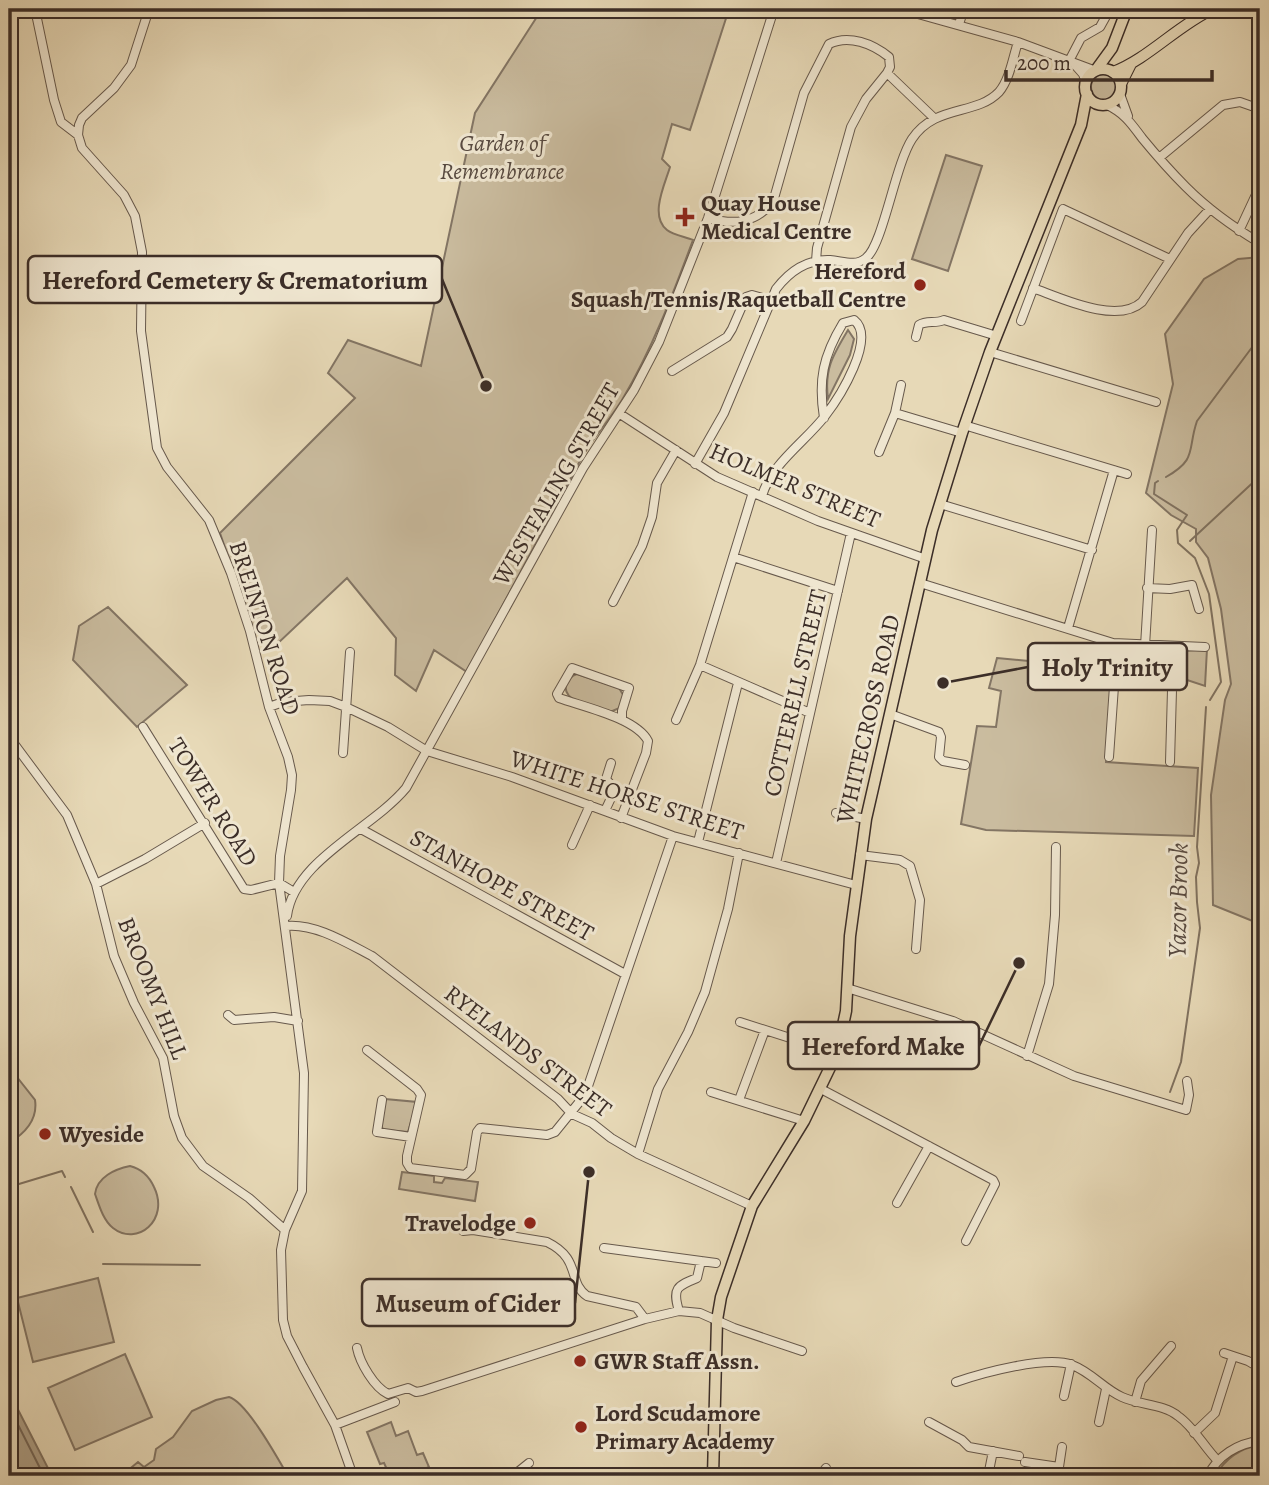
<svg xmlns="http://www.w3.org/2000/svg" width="1269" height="1485" font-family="Alegreya,serif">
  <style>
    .green { fill: #cabc9f; stroke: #837564; stroke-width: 2 }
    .water { fill: #ad9f86; stroke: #807260; stroke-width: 2 }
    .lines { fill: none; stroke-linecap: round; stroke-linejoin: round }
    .shore { stroke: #746657; stroke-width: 2 }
    .stream { stroke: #807260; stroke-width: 2 }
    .minor-casing { stroke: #67594c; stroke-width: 10 }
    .major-casing { stroke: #3c2e28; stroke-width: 12 }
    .highway-casing { stroke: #3c2e28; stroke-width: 13 }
    .minor { stroke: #efe6d0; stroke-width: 8 }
    .major { stroke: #e7d9b7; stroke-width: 10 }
    .highway { stroke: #e7d9b7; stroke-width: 10 }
    .poi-dot { fill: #8f2418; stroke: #efe6d0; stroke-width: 2.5 }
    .labels { text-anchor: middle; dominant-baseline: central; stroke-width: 6; stroke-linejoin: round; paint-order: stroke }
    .park-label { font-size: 24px; font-style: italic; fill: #584a40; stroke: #efe6d0 }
    .poi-label { font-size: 24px; font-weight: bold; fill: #3c2e28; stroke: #efe6d0; text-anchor: start }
    .street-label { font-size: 24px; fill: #3c2e28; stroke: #efe6d0 }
    .water-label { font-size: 26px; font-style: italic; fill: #584a40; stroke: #efe6d0 }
    .leader { fill: none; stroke: #3c2e28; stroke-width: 2.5 }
    .callout-dot { fill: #3c2e28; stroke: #efe6d0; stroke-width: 2.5 }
    .callout { fill: #efe6d0; stroke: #3c2e28; stroke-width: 2.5 }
    .callout-label { font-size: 26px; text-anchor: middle; font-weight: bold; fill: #3c2e28 }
  </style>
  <rect width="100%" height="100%" fill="#e7d9b7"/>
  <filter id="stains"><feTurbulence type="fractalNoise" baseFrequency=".00286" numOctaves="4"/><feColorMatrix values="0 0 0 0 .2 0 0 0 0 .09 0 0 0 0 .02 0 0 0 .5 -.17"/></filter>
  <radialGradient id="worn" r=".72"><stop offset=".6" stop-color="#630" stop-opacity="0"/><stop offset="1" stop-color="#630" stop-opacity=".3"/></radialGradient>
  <!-- green -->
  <path class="green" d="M542,9H729L690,130L672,124L662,159L670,167C665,184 649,216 667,230C673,235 686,237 693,240C673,294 652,350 622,400C609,421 591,440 580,461C542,532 504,602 467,672L434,650L416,691L395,675L396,638L347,578L275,646L252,627L220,533L355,398L328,373L348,340L421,366L475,113Z
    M1091 87a13 13 0 1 1 26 0a13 13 0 1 1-26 0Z
    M946,155L982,166L948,271L912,259Z
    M1260,257V411L1253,426L1260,455V924L1213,905L1211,795L1225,700L1231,684L1221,609L1208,558L1196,542V529L1171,515L1146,493L1173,384L1165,334L1204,279L1238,259Z
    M848,330L854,339L850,355L828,399C824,369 833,355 848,330Z
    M108,607L187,685L137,727L73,660L79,626Z
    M1207,649L1205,686L1181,678L1183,651Z
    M997,658L1112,669L1106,762L1198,768L1194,836L986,830L961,824L977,726L996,727L1001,691L989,688Z
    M577,674L619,688L625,698L622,707L610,712C598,708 562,703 566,685C568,679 571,676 577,674Z
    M9,1067L35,1100C38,1120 24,1134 9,1143Z
    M385,1099L417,1102L408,1132L384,1130L381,1126Z
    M130,1166C142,1169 149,1176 154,1187C170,1220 137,1247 113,1228C103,1220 99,1205 95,1194C97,1177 115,1169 130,1166Z
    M402,1172L434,1176V1182L442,1183L445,1178L478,1182L475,1201L399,1189Z
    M98,1278L114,1342L33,1362L17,1298Z
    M125,1354L152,1417L75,1450L48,1388Z
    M229,1397C247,1402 278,1459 288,1476H121L138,1462L144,1467L154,1460L156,1449L173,1437L192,1411L216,1400Z
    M391,1422L396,1436L408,1431L417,1455L423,1453L429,1467L422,1470L424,1476H390L384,1463L380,1464L367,1432Z
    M1260,1445V1476H1215C1225,1459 1240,1448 1260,1445Z"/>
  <!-- water -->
  <path class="water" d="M9,1392L52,1476H9Z"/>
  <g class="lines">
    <!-- shore -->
    <path class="shore" d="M9,1407L44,1476"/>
    <!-- stream -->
    <path class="stream" d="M1257,340L1260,334
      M1166,477C1198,459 1187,450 1197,421L1253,346
      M1158,481L1155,483L1154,494L1187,515L1177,530L1178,543L1195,558L1209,594L1221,682L1210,700
      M1190,541L1260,476
      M1170,1092L1181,1062L1200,928L1197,902L1196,877L1199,863L1197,847L1206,707
      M9,1187L62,1171L65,1177
      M71,1187L93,1232
      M103,1264L200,1265"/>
    <!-- minor casing -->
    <g class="minor-casing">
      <path id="minor" d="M35,9L54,100L61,122L78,135
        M149,9L131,65L114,88L82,118L79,125L78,135L82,148L124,195L135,216L142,252L141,331L157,448L167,467L209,520L231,573L250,631L269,707L288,757L292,775L291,790L280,856L279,883L304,1073L302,1191L285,1230L281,1250L283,1320L287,1336L303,1367L335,1425L353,1476
        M900,9L1018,42L1096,71
        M959,24L964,9
        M1069,61L1081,38L1100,27L1110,9
        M1075,65L1083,74L1086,83
        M1120,94L1128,116
        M1107,105C1124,113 1131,123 1142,138C1156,155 1171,172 1186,187C1208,209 1233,227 1260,243
        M1159,158L1223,105L1240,102L1260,109
        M708,218C734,225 754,224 773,202L804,93L829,44C849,34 873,44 889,57L890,67L887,73
        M1239,231L1260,186
        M816,261L817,248L851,127L866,99L887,73L934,118
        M1033,288C1061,298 1117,325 1142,302L1188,233L1210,209
        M1021,321L1063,209L1170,259
        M916,337L919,325C927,320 935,324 944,320L997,336
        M990,352L1156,402
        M672,371L727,337L732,329L746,297L752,295L769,300
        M901,385L895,413L962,433
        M620,414L717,477L818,521L926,559
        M964,425L1127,474
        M879,452L895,413
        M695,464L724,413L776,289C789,272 807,259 830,260C843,261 855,267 866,258C883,245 895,165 912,139C935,104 976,116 999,92C1010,79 1013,57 1018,42
        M762,496C771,464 805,442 825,416C839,398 877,338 854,320L843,323C823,356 818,380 824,418
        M940,504L1092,550
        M733,557L838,591
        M920,583L1113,643L1205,647
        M1147,588L1170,589L1192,585L1199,609
        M613,602L642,546L652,517L657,483L676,450
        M1068,628L1114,470
        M1145,646L1152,530
        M700,665L810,713
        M269,707L283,702L309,700L330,701L346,707L388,727L427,751L512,777L673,836L856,885
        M890,714L939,732L941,737L939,757L943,761L965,765
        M676,720L700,665L753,492
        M143,727L244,889L251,890L279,883L294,892
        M9,737L67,815L96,884L114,956L134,1003L163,1058L174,1116L182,1138L203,1166L249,1198L285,1230
        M343,753L350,652
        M1109,757L1117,644
        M1170,762L1172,690L1180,674L1182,648
        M605,811C611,796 618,792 606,779L611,763
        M836,813L866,819
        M621,818L646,753L648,741C636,718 584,707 559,698L557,694L572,668L629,688L622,711V720
        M361,829L625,974
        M698,842L738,683
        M572,845L590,805
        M860,855L900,860L910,866L920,900L916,949
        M776,863L851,533
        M96,884L145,859L205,823
        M287,916C294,860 372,829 406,788L583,468L634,390L659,342L708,218L774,9
        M286,926C315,923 347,943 372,956L558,1099L572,1114L592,1123L611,1138L638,1154L752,1206
        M847,988L953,1021L1074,1076L1186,1110L1189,1095L1187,1081
        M228,1015L234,1020L274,1017L298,1021
        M740,1022L837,1053
        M367,1050L417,1089L421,1095L407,1156V1163L410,1168L465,1175L471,1169L477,1132L480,1128L547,1135L555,1132L585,1095L673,836
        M1027,1056L1049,984L1055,915L1056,847
        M821,1089L993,1180L995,1184L966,1241
        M711,1092L804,1121
        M382,1100L377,1132L411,1137
        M739,1100L765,1030
        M638,1154L658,1089L688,1032L705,992L728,909L739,853
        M897,1203L929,1146
        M463,1231L473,1230L547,1242C582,1259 567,1282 587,1296L636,1307L645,1319
        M604,1248L716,1263
        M679,1311C672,1288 677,1286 697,1278L701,1261
        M357,1348C360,1363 374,1387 388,1394L408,1388L416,1392L422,1391L645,1319L679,1311L700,1313L734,1328L802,1351
        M1224,1353L1248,1361L1260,1368
        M956,1382C982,1373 1047,1355 1072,1365C1091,1372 1104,1389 1122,1397C1139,1405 1164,1404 1178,1416C1194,1427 1204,1447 1218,1461
        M1064,1396L1071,1364
        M1135,1402L1141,1381L1171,1346
        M929,1422L962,1440L969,1447L1019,1456
        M1099,1422L1106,1389
        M335,1425L395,1402
        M1194,1433L1215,1413L1233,1356
        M1025,1462L1059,1467
        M519,1476V1471L529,1463
        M809,1476H810
        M820,1476L826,1468
        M851,1476V1475
        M926,1476L927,1473
        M988,1476L993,1451
        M1061,1476L1059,1467L1062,1447
        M1208,1476C1217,1456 1238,1443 1260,1441"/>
    </g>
    <!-- major casing -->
    <g class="major-casing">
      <path id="major" d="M1113,72C1148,59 1178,25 1213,9
        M1121,84L1131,64"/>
    </g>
    <!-- highway casing -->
    <g class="highway-casing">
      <path id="highway" d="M1085 87a18 18 0 1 1 36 0a18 18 0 1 1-36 0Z
        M1096,70L1112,48L1127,9
        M713,1476L717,1320L721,1297L752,1206L804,1121L837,1053L846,1011L850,936L866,819L932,530L962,433L990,352L1081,125L1087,94"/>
    </g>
    <!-- minor -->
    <use href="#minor" class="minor"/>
    <!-- major -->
    <use href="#major" class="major"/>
    <!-- highway -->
    <use href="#highway" class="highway"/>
  </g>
  <!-- markers -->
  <g class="poi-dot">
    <path d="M681.5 206.5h7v7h7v7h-7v7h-7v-7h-7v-7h7z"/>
    <circle cx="920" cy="285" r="7"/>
    <circle cx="45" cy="1134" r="7"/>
    <circle cx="530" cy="1223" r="7"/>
    <circle cx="580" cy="1361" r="7"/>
    <circle cx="581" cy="1427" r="7"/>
  </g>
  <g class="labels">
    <!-- park labels -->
    <g class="park-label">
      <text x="502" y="143">Garden of<tspan x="502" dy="28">Remembrance</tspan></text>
    </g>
    <!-- poi labels -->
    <g class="poi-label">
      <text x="701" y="203">Quay House<tspan x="701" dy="28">Medical Centre</tspan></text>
      <text x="906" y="271" text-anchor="end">Hereford<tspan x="906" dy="28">Squash/Tennis/Raquetball Centre</tspan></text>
      <text x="59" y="1134">Wyeside</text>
      <text x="516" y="1223" text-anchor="end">Travelodge</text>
      <text x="594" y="1361">GWR Staff Assn.</text>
      <text x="595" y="1413">Lord Scudamore<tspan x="595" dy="28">Primary Academy</tspan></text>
    </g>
    <!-- street labels -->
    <g class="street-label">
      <text transform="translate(556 484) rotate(-60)">WESTFALING STREET</text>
      <text transform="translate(795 485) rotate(23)">HOLMER STREET</text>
      <text transform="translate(265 628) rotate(72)">BREINTON ROAD</text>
      <text transform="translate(795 693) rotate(-77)">COTTERELL STREET</text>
      <text transform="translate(868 719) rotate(-77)">WHITECROSS ROAD</text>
      <text transform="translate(627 795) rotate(18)">WHITE HORSE STREET</text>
      <text transform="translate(213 802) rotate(58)">TOWER ROAD</text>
      <text transform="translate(502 885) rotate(29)">STANHOPE STREET</text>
      <text transform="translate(153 988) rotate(68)">BROOMY HILL</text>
      <text transform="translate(528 1051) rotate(37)">RYELANDS STREET</text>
    </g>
    <!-- water labels -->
    <g class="water-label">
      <text transform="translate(1178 900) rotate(-89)">Yazor Brook</text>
    </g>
  </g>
  <!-- callouts -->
  <path class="leader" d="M486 386L442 279M943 683L1028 667M1019 963L979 1046M589 1172L575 1303"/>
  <g class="callout-dot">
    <circle cx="486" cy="386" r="7"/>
    <circle cx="943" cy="683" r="7"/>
    <circle cx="1019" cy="963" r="7"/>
    <circle cx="589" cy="1172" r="7"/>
  </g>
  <g class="callout">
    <rect x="28" y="256" width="414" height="47" rx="7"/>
    <rect x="1028" y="643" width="159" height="47" rx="7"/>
    <rect x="788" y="1022" width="191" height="47" rx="7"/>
    <rect x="362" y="1279" width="213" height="47" rx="7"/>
  </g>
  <g class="callout-label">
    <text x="235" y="289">Hereford Cemetery &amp; Crematorium</text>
    <text x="1107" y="676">Holy Trinity</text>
    <text x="883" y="1055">Hereford Make</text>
    <text x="468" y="1312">Museum of Cider</text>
  </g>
  <!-- margin -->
  <rect width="1269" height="1485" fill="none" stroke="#e7d9b7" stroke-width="35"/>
  <rect x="10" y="10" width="1248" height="1464" fill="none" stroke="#3c2e28" stroke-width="3.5"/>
  <rect x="18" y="18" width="1234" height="1450" fill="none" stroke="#3c2e28" stroke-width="2"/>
  <!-- scale -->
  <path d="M1006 70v10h206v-10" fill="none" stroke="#3c2e28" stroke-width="3.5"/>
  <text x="1017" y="70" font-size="21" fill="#3c2e28" stroke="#efe6d0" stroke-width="5" paint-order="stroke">200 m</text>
  <rect width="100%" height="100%" filter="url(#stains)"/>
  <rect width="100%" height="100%" fill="url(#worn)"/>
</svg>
